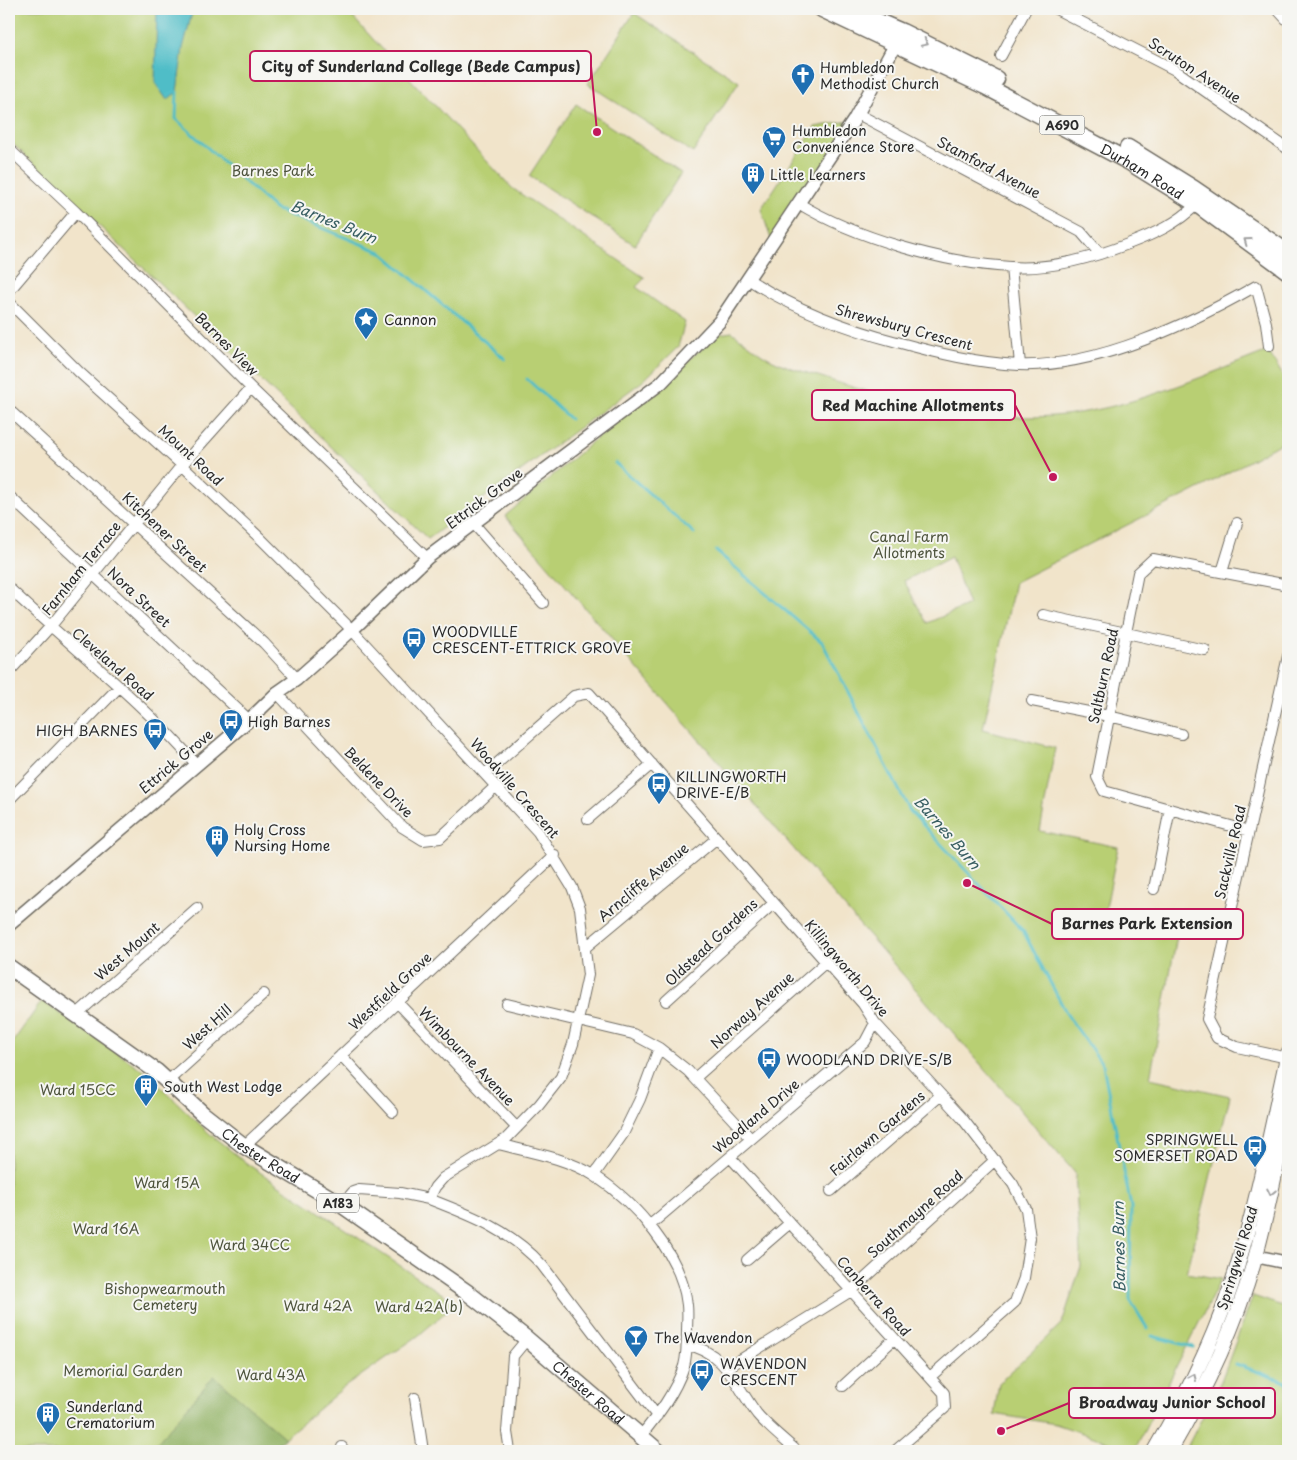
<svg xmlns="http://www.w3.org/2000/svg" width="1297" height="1460" font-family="'Playpen Sans',sans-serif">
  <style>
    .green { fill: #b8cf73; stroke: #727d4f; fill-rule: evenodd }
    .forest { fill: #92b265; stroke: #5e6e48 }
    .water { fill: #4fbdc7; stroke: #3d7479 }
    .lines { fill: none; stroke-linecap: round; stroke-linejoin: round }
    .stream { stroke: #4fbdc7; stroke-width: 3 }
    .minor-casing { stroke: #706c63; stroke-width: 12 }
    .tertiary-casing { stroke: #706c63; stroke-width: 15 }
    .secondary-casing { stroke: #706c63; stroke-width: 16 }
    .primary-casing { stroke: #706c63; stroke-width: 18 }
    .trunk-casing { stroke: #706c63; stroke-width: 19 }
    .minor { stroke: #fff; stroke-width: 10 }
    .tertiary { stroke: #fff; stroke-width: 12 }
    .secondary { stroke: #fff; stroke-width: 14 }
    .primary { stroke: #fff; stroke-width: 15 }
    .trunk { stroke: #fff; stroke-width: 16 }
    .oneway { stroke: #a0a0a0 }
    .labels { text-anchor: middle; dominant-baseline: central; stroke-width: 4; stroke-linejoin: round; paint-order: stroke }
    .shield { fill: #f6f6f2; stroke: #686867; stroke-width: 1 }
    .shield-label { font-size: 12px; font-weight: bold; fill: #2b2b2b }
    .poi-label { font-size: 14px; fill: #2b2b2b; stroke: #f6f6f2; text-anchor: start }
    .street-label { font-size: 14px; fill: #2b2b2b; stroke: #f6f6f2 }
    .park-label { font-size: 14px; fill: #4e543d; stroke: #f6f6f2 }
    .water-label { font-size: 15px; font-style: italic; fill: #385e62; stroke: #f6f6f2 }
    .leader { fill: none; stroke: #c2185b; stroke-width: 2 }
    .callout-dot { fill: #c2185b; stroke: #f6f6f2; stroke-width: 2 }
    .callout { fill: #f6f6f2; stroke: #c2185b; stroke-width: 2 }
    .callout-label { font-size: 15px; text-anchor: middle; font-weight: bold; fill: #2b2b2b }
  </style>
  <rect width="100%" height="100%" fill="#f6f6f2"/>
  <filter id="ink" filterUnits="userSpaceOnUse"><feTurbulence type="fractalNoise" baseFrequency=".02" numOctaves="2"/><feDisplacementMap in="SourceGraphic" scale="10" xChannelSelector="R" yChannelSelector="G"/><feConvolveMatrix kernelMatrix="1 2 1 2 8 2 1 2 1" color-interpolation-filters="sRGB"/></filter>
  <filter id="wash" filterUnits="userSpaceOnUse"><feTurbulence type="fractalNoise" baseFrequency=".0096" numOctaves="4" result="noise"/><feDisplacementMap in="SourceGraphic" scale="20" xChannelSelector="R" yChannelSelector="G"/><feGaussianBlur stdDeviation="1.12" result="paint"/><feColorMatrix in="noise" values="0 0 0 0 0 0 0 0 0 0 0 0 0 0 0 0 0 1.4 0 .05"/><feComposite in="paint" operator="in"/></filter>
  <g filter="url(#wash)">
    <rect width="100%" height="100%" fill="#f1e4ca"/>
    <!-- green -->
    <path class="green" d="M9,9H345L512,188L645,278L636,287L685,322L678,347L643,381L428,539L9,140Z
      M634,13L739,82L693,153L588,84Z
      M576,104L681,173L635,245L529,176Z
      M854,120L772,242L761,209L815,127Z
      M732,332C745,341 760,355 775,361C793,370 814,374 833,381C913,406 1001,427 1085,412C1148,401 1208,374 1268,351L1288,384V439L1206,485L1015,582L983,729L1055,748L1040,831L1118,847L1104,918L1177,936L1150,1078L1230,1096L1187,1273L1221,1279L1134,1451L1056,1424L994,1414L999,1383L1062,1323L1081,1266L1075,1173L505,516L719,334ZM951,557L969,605L927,623L904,581Z
      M42,1001L144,1071L210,1134L249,1165L456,1303L418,1336L343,1388L269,1451H9V1042L12,1043Z
      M1253,1296L1288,1308V1451H1185L1221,1381Z"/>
    <!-- forest -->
    <path class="forest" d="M214,1376L285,1438L269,1451H150Z"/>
    <!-- water -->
    <path class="water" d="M157,9H193L183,48L177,92L167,100L155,83Z"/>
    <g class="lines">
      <!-- stream -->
      <path class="stream" d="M177,92L176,119L275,209L381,252L505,359
        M527,379L570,419
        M615,463L694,533
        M716,551L822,642L910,811L1023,931L1068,1016L1103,1065L1131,1207L1130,1300L1147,1328
        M1152,1336L1193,1347
        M1236,1364L1288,1383"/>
    </g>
  </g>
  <g filter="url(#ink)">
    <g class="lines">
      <!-- minor casing -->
      <g class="minor-casing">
        <path id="minor" d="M1056,9L1175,70L1288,149
          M1277,9L1288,21
          M1001,56L1026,9
          M858,114L1081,232L1100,254
          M9,149L76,212L251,388L427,558
          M798,203C855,238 944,263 1010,267C1050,270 1092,258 1128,244C1154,234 1177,224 1197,204
          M1011,267L1020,365
          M748,279C794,309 843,328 897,342C937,353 977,363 1019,365C1096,368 1191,323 1256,286L1266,323L1269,346
          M9,291L76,212
          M9,302L79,372L182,465L261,539L352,630L538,832L572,887L580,908L588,975L573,1044L561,1077L539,1105L506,1139L443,1178L435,1187L429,1199L400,1193L359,1190L353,1192L342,1205
          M9,410L264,643L297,679
          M9,496L249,720
          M474,524L543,603
          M1222,572L1237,523
          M9,588C71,647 140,699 196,764
          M1043,615L1205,650
          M1288,656L1207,1019L1217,1038L1237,1047L1288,1058
          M9,672L50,627L182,465L251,388
          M277,693L402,827L423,840L440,838L495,787
          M1032,701L1109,716L1181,734
          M485,774L574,696L589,693L863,1004L875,1023L962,1118L1013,1184L1026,1209L1030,1238L1024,1278L1015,1302L930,1377
          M9,800L119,687
          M588,819L652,764
          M1249,831L1104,791L1097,777L1138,573L1153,559L1288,585
          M1154,889L1170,809
          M586,947L717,838
          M666,1001L774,903
          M397,1002L517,1128
          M507,1004L633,1034L659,1048L688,1071L751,1139
          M76,1015L197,908
          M341,1055L393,1112
          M695,1078L826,962
          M168,1081L264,994
          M498,1144C530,1152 567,1158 595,1176C635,1202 682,1255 687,1305C688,1314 687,1323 687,1332C687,1343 687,1355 684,1366C675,1393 658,1415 640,1437
          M244,1146L555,855
          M730,1157L944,1393L945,1408L895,1451
          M594,1175L623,1134L640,1099L659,1048
          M831,1191L941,1095
          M429,1199C473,1216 510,1230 542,1265L657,1416
          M649,1226L865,1042L875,1023
          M747,1260L790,1223
          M687,1345C725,1351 736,1386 757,1414C769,1428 783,1439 797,1451
          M727,1368L851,1291L995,1160
          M843,1386L894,1339
          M415,1398L423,1451
          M342,1447V1451
          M510,1451L507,1432L513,1356L527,1339"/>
      </g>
      <!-- tertiary casing -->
      <g class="tertiary-casing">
        <path id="tertiary" d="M9,925L249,720L277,693L297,679L352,630L427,558L661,383L719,322L854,120L900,36
          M1255,1256L1288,1263"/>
      </g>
      <!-- secondary casing -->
      <g class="secondary-casing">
        <path id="secondary" d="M1154,1451C1188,1393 1219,1329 1238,1264C1259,1195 1272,1124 1288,1053
          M1170,1451C1205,1391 1237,1323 1256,1255C1269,1208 1278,1159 1288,1110"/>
      </g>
      <!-- primary casing -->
      <g class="primary-casing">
        <g id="primary">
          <path id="s1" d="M9,967L156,1071L203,1114L244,1146L342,1205L468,1293L527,1339L658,1451"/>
        </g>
      </g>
      <!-- trunk casing -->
      <g class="trunk-casing">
        <g id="trunk">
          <path id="s2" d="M822,9L985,86L1128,161L1197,204L1288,271"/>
          <path d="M860,14L902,32L996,79"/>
          <path d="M1128,148L1194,189L1288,253"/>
        </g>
      </g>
      <!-- minor -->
      <use href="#minor" class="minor"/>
      <!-- tertiary -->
      <use href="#tertiary" class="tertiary"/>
      <!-- secondary -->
      <use href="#secondary" class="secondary"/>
      <!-- primary -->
      <use href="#primary" class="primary"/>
      <!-- trunk -->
      <use href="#trunk" class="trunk"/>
    </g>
    <!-- one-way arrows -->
    <defs><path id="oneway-chevron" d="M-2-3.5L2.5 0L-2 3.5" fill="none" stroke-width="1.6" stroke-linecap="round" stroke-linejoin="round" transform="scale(1.25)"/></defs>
    <g class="oneway">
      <use href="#oneway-chevron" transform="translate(925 43) rotate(26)"/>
      <use href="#oneway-chevron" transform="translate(1247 241) rotate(-144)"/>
      <use href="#oneway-chevron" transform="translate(1271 1192) rotate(102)"/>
      <use href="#oneway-chevron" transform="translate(1193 1377) rotate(-66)"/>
    </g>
  </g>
  <!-- icons -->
  <defs>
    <g id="church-pin" transform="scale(1.25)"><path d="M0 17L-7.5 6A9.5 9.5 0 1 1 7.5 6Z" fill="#1f6fb2" stroke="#f6f6f2"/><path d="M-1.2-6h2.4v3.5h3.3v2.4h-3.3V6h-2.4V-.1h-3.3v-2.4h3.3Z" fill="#fff"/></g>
    <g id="supermarket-pin" transform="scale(1.25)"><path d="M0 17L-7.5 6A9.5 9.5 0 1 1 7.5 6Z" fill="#1f6fb2" stroke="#f6f6f2"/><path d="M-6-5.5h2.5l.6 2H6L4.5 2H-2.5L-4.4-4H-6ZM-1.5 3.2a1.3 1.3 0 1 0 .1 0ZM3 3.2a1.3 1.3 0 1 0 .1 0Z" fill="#fff"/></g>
    <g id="building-pin" transform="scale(1.25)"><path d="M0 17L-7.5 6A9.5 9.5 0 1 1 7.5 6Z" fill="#1f6fb2" stroke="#f6f6f2"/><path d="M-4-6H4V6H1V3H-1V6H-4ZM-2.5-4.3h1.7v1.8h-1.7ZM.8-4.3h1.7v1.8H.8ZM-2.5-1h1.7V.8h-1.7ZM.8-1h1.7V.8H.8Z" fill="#fff"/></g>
    <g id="sight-pin" transform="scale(1.25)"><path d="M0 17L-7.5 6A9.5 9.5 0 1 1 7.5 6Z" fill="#1f6fb2" stroke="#f6f6f2"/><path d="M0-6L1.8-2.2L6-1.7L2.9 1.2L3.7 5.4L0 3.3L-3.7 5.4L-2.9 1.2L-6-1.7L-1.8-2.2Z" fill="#fff"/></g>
    <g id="bus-pin" transform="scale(1.25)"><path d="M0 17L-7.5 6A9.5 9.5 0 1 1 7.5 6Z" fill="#1f6fb2" stroke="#f6f6f2"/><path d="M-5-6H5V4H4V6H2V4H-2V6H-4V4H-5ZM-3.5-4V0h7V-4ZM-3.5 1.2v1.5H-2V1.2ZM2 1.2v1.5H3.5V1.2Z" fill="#fff"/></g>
    <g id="bar-pin" transform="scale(1.25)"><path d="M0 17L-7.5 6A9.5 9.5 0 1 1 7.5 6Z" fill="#1f6fb2" stroke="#f6f6f2"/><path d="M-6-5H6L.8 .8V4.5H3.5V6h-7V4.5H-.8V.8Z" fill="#fff"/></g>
  </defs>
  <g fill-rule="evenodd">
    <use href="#church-pin" x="803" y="75"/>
    <use href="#supermarket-pin" x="774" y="138"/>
    <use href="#building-pin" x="753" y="174"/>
    <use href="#sight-pin" x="366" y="319"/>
    <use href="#bus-pin" x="414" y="639"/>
    <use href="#bus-pin" x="231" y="721"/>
    <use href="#bus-pin" x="155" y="730"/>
    <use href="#bus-pin" x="659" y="784"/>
    <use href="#building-pin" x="217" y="837"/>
    <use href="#bus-pin" x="769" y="1059"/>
    <use href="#building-pin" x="146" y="1086"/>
    <use href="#bus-pin" x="1255" y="1147"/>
    <use href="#bar-pin" x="636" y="1337"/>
    <use href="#bus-pin" x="702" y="1371"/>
    <use href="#building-pin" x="48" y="1414"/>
  </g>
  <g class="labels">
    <!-- shield labels -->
    <g class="shield">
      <rect x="1039.5" y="115.5" width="45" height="19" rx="4"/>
      <rect x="317" y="1193.5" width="42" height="19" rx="4"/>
    </g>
    <g class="shield-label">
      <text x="1062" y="125">A690</text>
      <text x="338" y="1203">A183</text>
    </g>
    <!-- poi labels -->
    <g class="poi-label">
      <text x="820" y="67">Humbledon<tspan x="820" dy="16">Methodist Church</tspan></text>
      <text x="792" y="130">Humbledon<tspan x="792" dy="16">Convenience Store</tspan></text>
      <text x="770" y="174">Little Learners</text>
      <text x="384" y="319">Cannon</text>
      <text x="432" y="631">WOODVILLE<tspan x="432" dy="16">CRESCENT-ETTRICK GROVE</tspan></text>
      <text x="248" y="721">High Barnes</text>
      <text x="138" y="730" text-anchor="end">HIGH BARNES</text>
      <text x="676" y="776">KILLINGWORTH<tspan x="676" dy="16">DRIVE-E/B</tspan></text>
      <text x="234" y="829">Holy Cross<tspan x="234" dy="16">Nursing Home</tspan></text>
      <text x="786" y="1059">WOODLAND DRIVE-S/B</text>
      <text x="164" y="1086">South West Lodge</text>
      <text x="1238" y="1139" text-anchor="end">SPRINGWELL<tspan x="1238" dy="16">SOMERSET ROAD</tspan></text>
      <text x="654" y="1337">The Wavendon</text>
      <text x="720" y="1363">WAVENDON<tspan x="720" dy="16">CRESCENT</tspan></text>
      <text x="66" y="1406">Sunderland<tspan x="66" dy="16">Crematorium</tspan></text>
    </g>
    <!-- street labels -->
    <g class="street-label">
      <text transform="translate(1195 70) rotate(33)">Scruton Avenue</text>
      <text transform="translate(989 167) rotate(28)">Stamford Avenue</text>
      <text stroke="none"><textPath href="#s2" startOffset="359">Durham Road</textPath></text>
      <text transform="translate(904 327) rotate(15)">Shrewsbury Crescent</text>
      <text transform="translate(227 344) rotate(45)">Barnes View</text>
      <text transform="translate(191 455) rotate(43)">Mount Road</text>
      <text transform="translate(484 498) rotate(-37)">Ettrick Grove</text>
      <text transform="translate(165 532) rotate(43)">Kitchener Street</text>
      <text transform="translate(81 568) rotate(-51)">Farnham Terrace</text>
      <text transform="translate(139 597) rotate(43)">Nora Street</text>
      <text transform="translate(113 664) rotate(41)">Cleveland Road</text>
      <text transform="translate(1103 676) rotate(-78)">Saltburn Road</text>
      <text transform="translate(176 761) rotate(-40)">Ettrick Grove</text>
      <text transform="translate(379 782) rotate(46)">Beldene Drive</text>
      <text transform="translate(515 788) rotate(49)">Woodville Crescent</text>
      <text transform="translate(1230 852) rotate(-77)">Sackville Road</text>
      <text transform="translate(643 882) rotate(-40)">Arncliffe Avenue</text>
      <text transform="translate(711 942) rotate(-43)">Oldstead Gardens</text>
      <text transform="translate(127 951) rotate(-41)">West Mount</text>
      <text transform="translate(847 968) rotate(50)">Killingworth Drive</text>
      <text transform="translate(390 991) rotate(-43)">Westfield Grove</text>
      <text transform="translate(752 1010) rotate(-42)">Norway Avenue</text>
      <text transform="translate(207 1027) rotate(-42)">West Hill</text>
      <text transform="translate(467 1056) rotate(46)">Wimbourne Avenue</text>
      <text transform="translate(756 1116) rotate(-40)">Woodland Drive</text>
      <text transform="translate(877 1133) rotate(-41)">Fairlawn Gardens</text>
      <text stroke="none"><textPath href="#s1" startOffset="315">Chester Road</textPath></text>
      <text transform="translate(915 1214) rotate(-42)">Southmayne Road</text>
      <text transform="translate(1237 1258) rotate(-73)">Springwell Road</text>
      <text transform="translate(874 1296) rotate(48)">Canberra Road</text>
      <text stroke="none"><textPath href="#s1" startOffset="720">Chester Road</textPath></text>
    </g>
    <!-- park labels -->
    <g class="park-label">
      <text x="273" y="170">Barnes Park</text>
      <text x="909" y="536">Canal Farm<tspan x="909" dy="16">Allotments</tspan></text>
      <text x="78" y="1089">Ward 15CC</text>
      <text x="167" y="1182">Ward 15A</text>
      <text x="106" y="1228">Ward 16A</text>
      <text x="250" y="1244">Ward 34CC</text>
      <text x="165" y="1288">Bishopwearmouth<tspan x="165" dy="16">Cemetery</tspan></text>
      <text x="318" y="1305">Ward 42A</text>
      <text x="419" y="1306">Ward 42A(b)</text>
      <text x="123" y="1370">Memorial Garden</text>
      <text x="271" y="1374">Ward 43A</text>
    </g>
    <!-- water labels -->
    <g class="water-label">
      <text transform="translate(334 221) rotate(22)">Barnes Burn</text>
      <text transform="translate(948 832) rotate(49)">Barnes Burn</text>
      <text transform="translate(1118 1247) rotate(-91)">Barnes Burn</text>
    </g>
  </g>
  <!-- callouts -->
  <path class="leader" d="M597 132L591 66M1053 477L1015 405M967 883L1052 924M1001 1431L1069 1403"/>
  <g class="callout-dot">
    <circle cx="597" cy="132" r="5"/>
    <circle cx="1053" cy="477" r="5"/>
    <circle cx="967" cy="883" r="5"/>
    <circle cx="1001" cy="1431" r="5"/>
  </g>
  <g class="callout">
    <rect x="250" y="51" width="341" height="30" rx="5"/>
    <rect x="812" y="390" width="203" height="30" rx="5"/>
    <rect x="1052" y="909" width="191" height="30" rx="5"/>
    <rect x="1069" y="1388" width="206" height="30" rx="5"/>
  </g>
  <g class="callout-label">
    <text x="421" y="72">City of Sunderland College (Bede Campus)</text>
    <text x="913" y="411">Red Machine Allotments</text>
    <text x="1147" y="929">Barnes Park Extension</text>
    <text x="1172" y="1408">Broadway Junior School</text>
  </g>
  <!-- margin -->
  <rect width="1297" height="1460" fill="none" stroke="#f6f6f2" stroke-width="30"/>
</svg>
